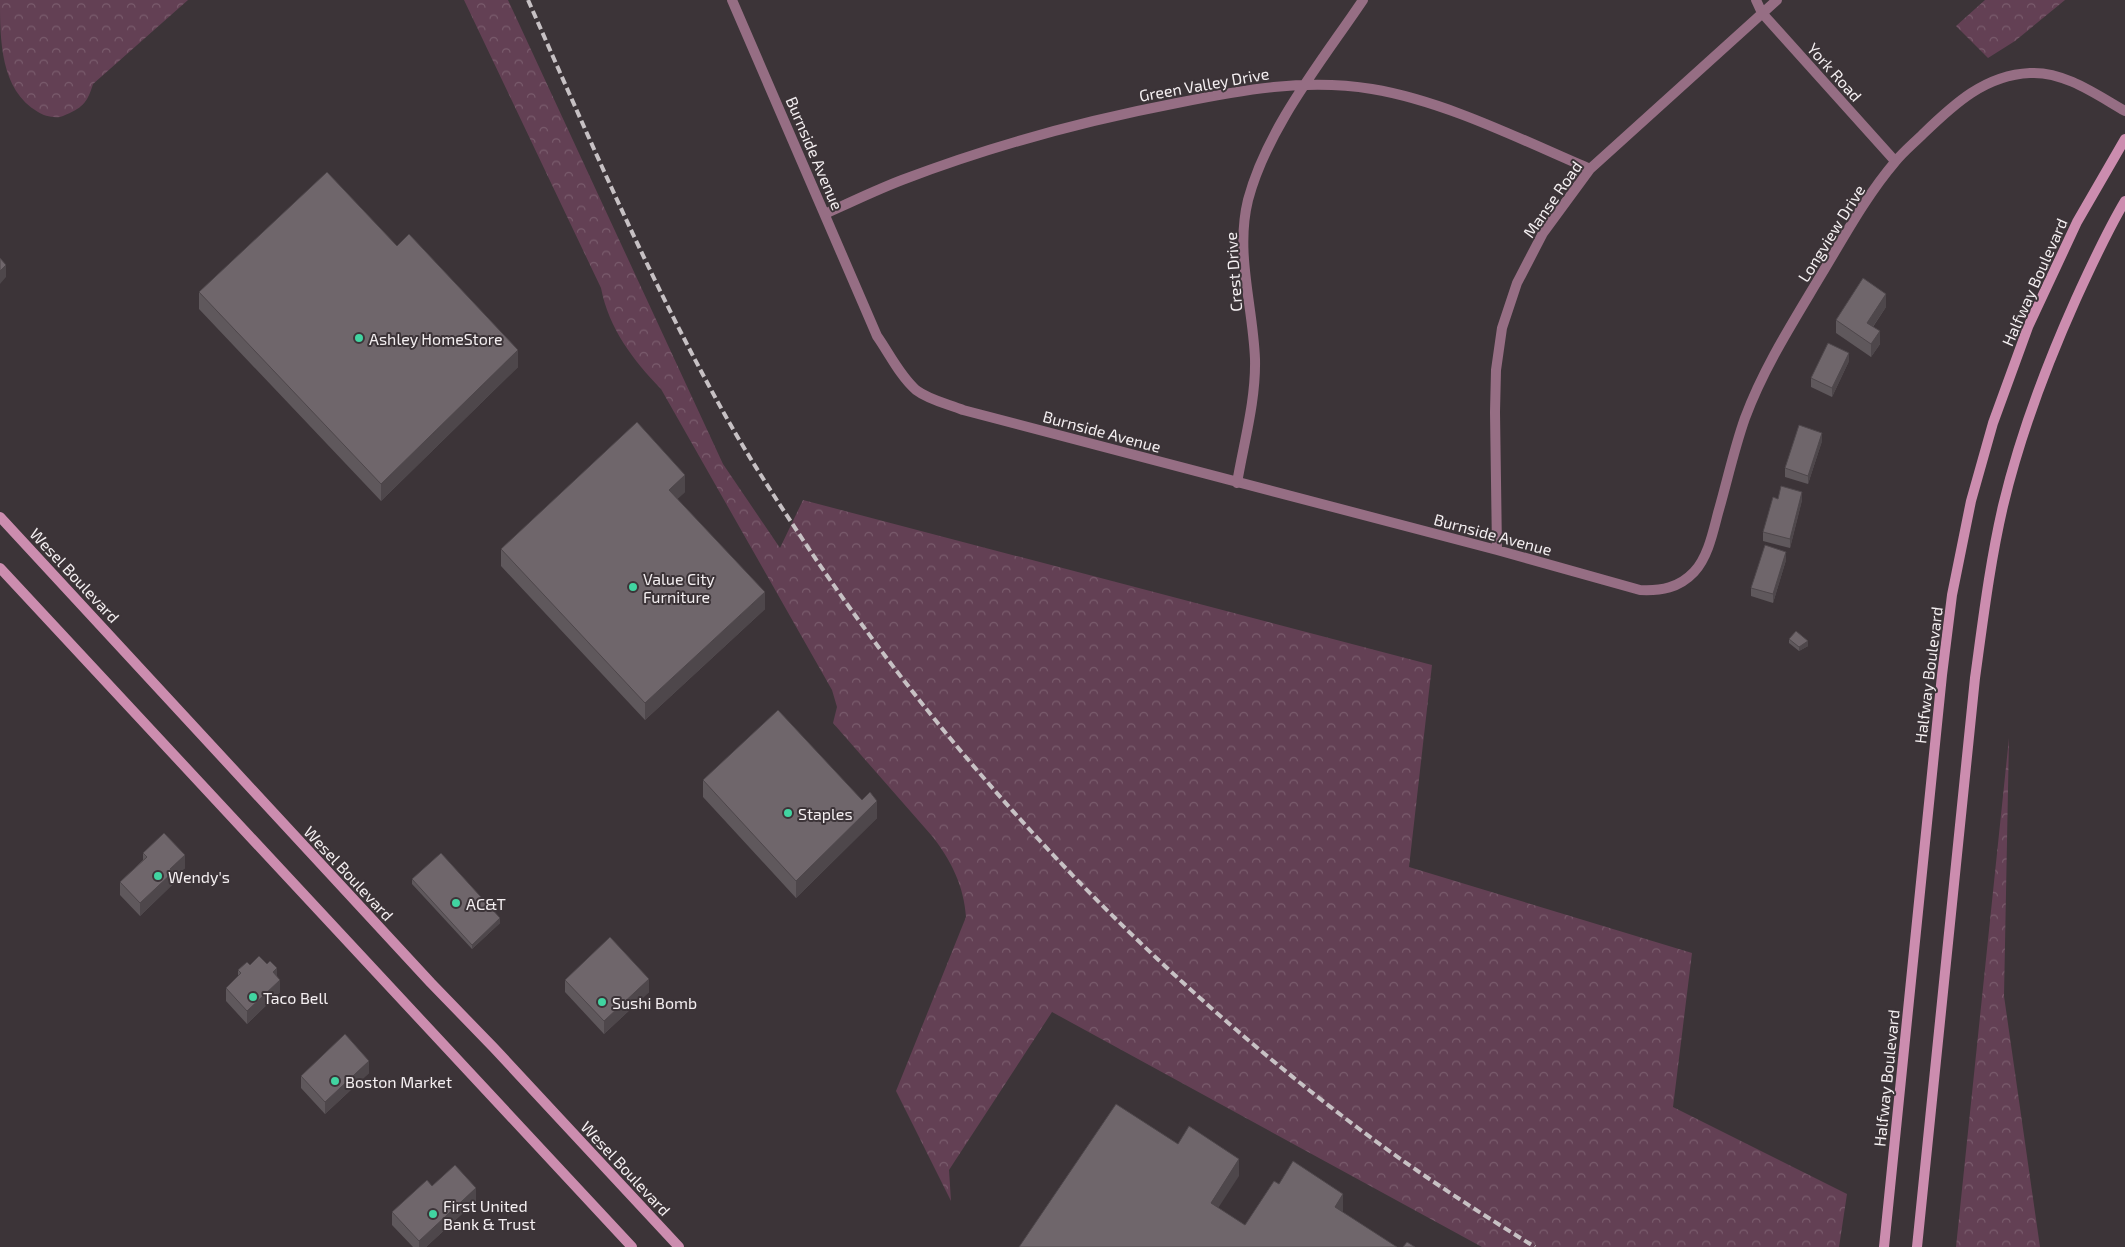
<svg xmlns="http://www.w3.org/2000/svg" width="2125" height="1247" font-family="'Exo 2',sans-serif">
  <style>
    .forest { fill: url(#forest-crowns) }
    .lines { fill: none; stroke-linecap: round; stroke-linejoin: round }
    .minor { stroke: #966e84; stroke-width: 10 }
    .secondary { stroke: #cc8daf; stroke-width: 10 }
    .rail { stroke: #c7c1c4; stroke-width: 4; stroke-dasharray: 8 4; stroke-linecap: butt }
    .wall { fill: #5f585c }
    .shaded-wall { fill: #4e474b }
    .building { fill: #6f666b; stroke: #4e474b }
    .poi-dot { fill: #41d4a1; stroke: #3c3438; stroke-width: 2 }
    .labels { text-anchor: middle; dominant-baseline: central; stroke-width: 4; stroke-linejoin: round; paint-order: stroke }
    .street-label { font-size: 16px; fill: #f4eff1; stroke: #3c3438 }
    .poi-label { font-size: 16px; fill: #f4eff1; stroke: #3c3438; text-anchor: start }
  </style>
  <defs>
    <pattern id="forest-crowns" width="20" height="18" patternUnits="userSpaceOnUse" patternTransform="scale(1.25)"><rect width="20" height="18" fill="#634054"/><path d="M2 6a3 3 0 1 1 6 0M12 15a3 3 0 1 1 6 0" fill="none" stroke="#7a5c6d"/></pattern>
  </defs>
  <rect width="100%" height="100%" fill="#3c3438"/>
  <!-- forest -->
  <path class="forest" d="M0,0H188L93,84C87,104 82,108 63,116C56,119 44,116 38,112C0,90 0,39 0,0Z
    M464,0H508L723,464L780,548L803,500L1432,665L1409,867L1692,953L1673,1107L1847,1194L1839,1247H1482L1052,1012L949,1170L951,1201L896,1091L966,917C964,886 951,860 932,836L833,723L837,707L832,690L661,389C633,360 609,329 601,288Z
    M1985,0H2065L2015,41L1988,58L1956,26Z
    M2009,738L2004,996L2040,1247H1956Z"/>
  <g class="lines">
    <!-- minor -->
    <path class="minor" d="M732,0L877,336C889,353 900,376 916,390C929,400 948,404 963,410L1497,550L1640,590C1661,591 1679,588 1694,572C1708,557 1713,532 1718,513C1727,482 1734,449 1745,418C1764,367 1793,322 1821,275C1844,237 1866,196 1895,162C1903,152 1914,143 1923,134C1954,104 1985,75 2030,73C2064,71 2097,95 2125,111
      M1756,0L1762,13L1895,161
      M825,214C851,202 876,190 902,180C991,146 1083,121 1177,103C1241,90 1306,78 1372,89C1445,101 1522,140 1590,169
      M1237,483C1244,442 1256,400 1255,359C1253,306 1235,253 1248,200C1267,128 1322,61 1363,0
      M1497,550L1495,412L1496,370L1502,328L1517,283L1543,233L1590,169L1777,0"/>
    <!-- secondary -->
    <path class="secondary" d="M0,517L431,983L494,1048L679,1247
      M0,568L632,1247
      M1884,1247L1942,675L1952,595L1971,501L1993,423L2028,327L2077,222L2125,139
      M1917,1247L1975,678C1983,620 1990,562 2003,506C2020,435 2046,366 2076,299C2091,266 2106,233 2125,201"/>
    <!-- rail -->
    <path class="rail" d="M528,0C590,140 650,281 725,415C749,458 776,499 803,540C953,766 1142,965 1358,1128C1415,1171 1475,1210 1535,1247"/>
  </g>
  <!-- wall -->
  <path class="wall" d="M199,292L518,367L381,501L199,309Z
    M1886,307L1873,327L1880,344L1871,357L1836,333V320Z
    M1849,361L1832,397L1811,387V378Z
    M1822,441L1808,484L1785,477V468Z
    M685,492L677,499L765,609L645,720L501,566V549Z
    M1778,499L1802,500L1790,548L1763,541V532Z
    M1786,560L1773,603L1751,596V588Z
    M1789,639L1808,646L1799,651L1789,643Z
    M703,780L862,800L877,818L796,898L703,797Z
    M143,853L185,868L172,879V885L140,916L120,895V882L143,860Z
    M412,879L500,923L472,949L412,884Z
    M238,970L277,976L280,992L247,1024L226,1001V988L238,976Z
    M565,980L649,992L604,1034L565,992Z
    M369,1073L325,1114L301,1088V1076Z
    M432,1186L476,1201L426,1247H413L392,1225V1212Z"/>
  <!-- shaded-wall -->
  <path class="shaded-wall" d="M6,265V277L0,284V271Z
    M1886,294V307L1867,335V323Z
    M1880,331V344L1871,357V344Z
    M518,350V367L381,501V484Z
    M1849,353V361L1832,397V388Z
    M1822,433V441L1808,484V476Z
    M685,475V492L669,507V490Z
    M1802,492V500L1790,548V539Z
    M1786,552V560L1773,603V594Z
    M765,592V609L645,720V703Z
    M1808,641V646L1799,651V647Z
    M877,801V818L796,898V881Z
    M185,855V868L172,879V885L140,916V903L170,869Z
    M500,918V923L472,949V945Z
    M277,968V981L273,972Z
    M649,979V992L604,1034V1021Z
    M280,980V992L247,1024V1011Z
    M369,1061V1073L325,1114V1102Z
    M1239,1159V1176L1211,1219V1203Z
    M476,1188V1201L426,1247H419V1241Z
    M1343,1194V1211L1335,1224V1207Z"/>
  <!-- building -->
  <path class="building" d="M327,172L397,246L409,234L518,350L381,484L199,292Z
    M0,258L6,265L0,271Z
    M1863,278L1886,294L1867,323L1880,331L1871,344L1836,320Z
    M1828,343L1849,353L1832,388L1811,378Z
    M637,422L685,475L669,490L765,592L645,703L501,549Z
    M1799,425L1822,433L1808,476L1785,468Z
    M1781,486L1802,492L1790,539L1763,532L1773,497L1778,499Z
    M1765,545L1786,552L1773,594L1751,588Z
    M1796,631L1808,641L1799,647L1789,639Z
    M778,710L862,800L870,792L877,801L796,881L703,780Z
    M164,833L185,855L170,869L172,873L140,903L120,882L147,857L143,853Z
    M441,853L500,918L472,945L412,879Z
    M610,937L649,979L604,1021L565,980Z
    M259,956L267,964L270,961L277,968L273,972L280,980L247,1011L226,988L241,973L238,970L247,962L250,965Z
    M345,1034L369,1061L325,1102L301,1076Z
    M1116,1104L1178,1144L1189,1126L1239,1159L1211,1203L1245,1225L1274,1181L1279,1184L1293,1161L1343,1194L1335,1207L1397,1247H1019Z
    M455,1165L476,1188L419,1241L392,1212L427,1180L432,1186Z
    M1407,1242L1415,1247H1403Z"/>
  <!-- markers -->
  <g class="poi-dot">
    <circle cx="359" cy="338" r="5"/>
    <circle cx="633" cy="587" r="5"/>
    <circle cx="788" cy="813" r="5"/>
    <circle cx="158" cy="876" r="5"/>
    <circle cx="456" cy="903" r="5"/>
    <circle cx="253" cy="997" r="5"/>
    <circle cx="602" cy="1002" r="5"/>
    <circle cx="335" cy="1081" r="5"/>
    <circle cx="433" cy="1214" r="5"/>
  </g>
  <g class="labels">
    <!-- street labels -->
    <g class="street-label">
      <text transform="translate(1835 72) rotate(48)">York Road</text>
      <text transform="translate(1204 84) rotate(-10)">Green Valley Drive</text>
      <text transform="translate(815 153) rotate(67)">Burnside Avenue</text>
      <text transform="translate(1552 199) rotate(-55)">Manse Road</text>
      <text transform="translate(1831 233) rotate(-58)">Longview Drive</text>
      <text transform="translate(1233 272) rotate(-94)">Crest Drive</text>
      <text transform="translate(2034 282) rotate(-66)">Halfway Boulevard</text>
      <text transform="translate(1102 431) rotate(15)">Burnside Avenue</text>
      <text transform="translate(1493 534) rotate(15)">Burnside Avenue</text>
      <text transform="translate(75 575) rotate(47)">Wesel Boulevard</text>
      <text transform="translate(1928 675) rotate(-83)">Halfway Boulevard</text>
      <text transform="translate(349 873) rotate(47)">Wesel Boulevard</text>
      <text transform="translate(1886 1078) rotate(-84)">Halfway Boulevard</text>
      <text transform="translate(626 1168) rotate(47)">Wesel Boulevard</text>
    </g>
    <!-- poi labels -->
    <g class="poi-label">
      <text x="369" y="338">Ashley HomeStore</text>
      <text x="643" y="578">Value City<tspan x="643" dy="18">Furniture</tspan></text>
      <text x="798" y="813">Staples</text>
      <text x="168" y="876">Wendy's</text>
      <text x="466" y="903">AC&amp;T</text>
      <text x="263" y="997">Taco Bell</text>
      <text x="612" y="1002">Sushi Bomb</text>
      <text x="345" y="1081">Boston Market</text>
      <text x="443" y="1205">First United<tspan x="443" dy="18">Bank &amp; Trust</tspan></text>
    </g>
  </g>
</svg>
